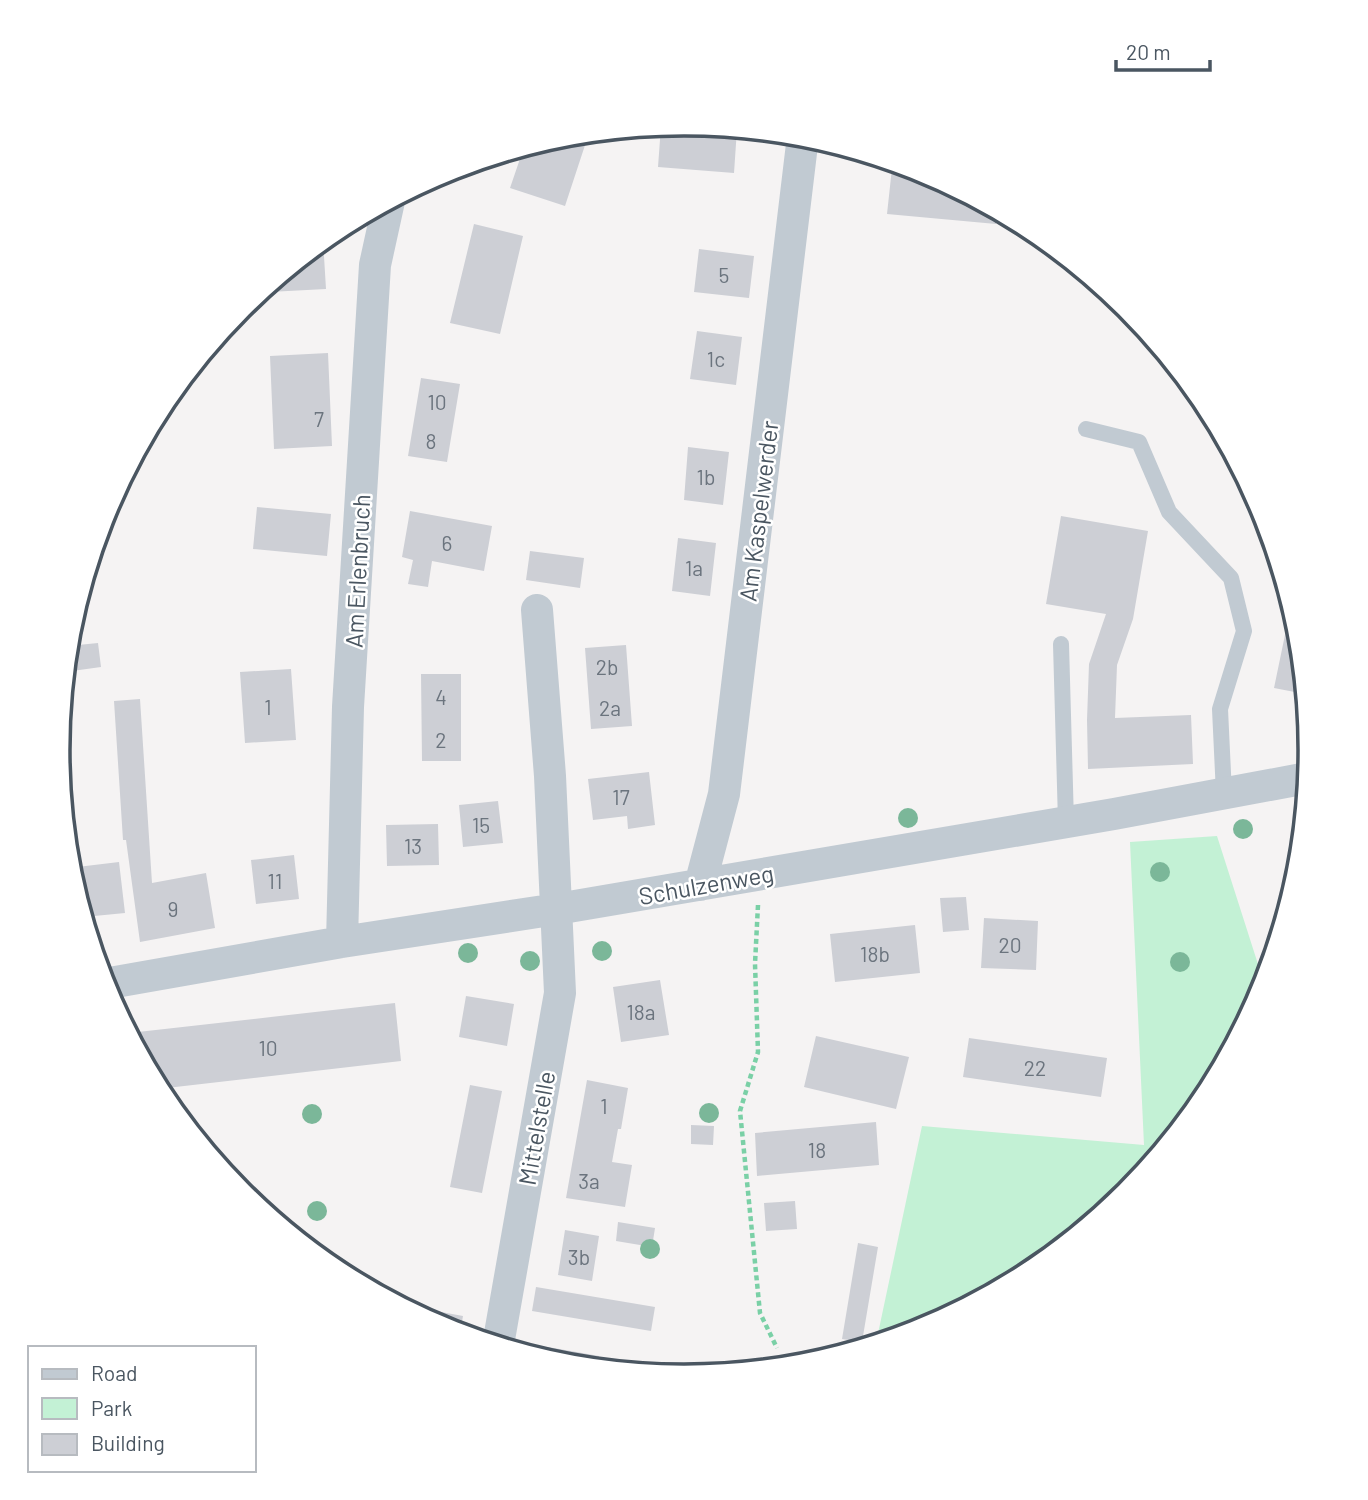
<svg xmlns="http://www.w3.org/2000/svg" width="1368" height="1500" font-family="Barlow,sans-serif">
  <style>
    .green { fill: #c3f1d5 }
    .building { fill: #cdcfd5 }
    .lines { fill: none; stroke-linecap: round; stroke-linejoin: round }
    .path { stroke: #7ad0a6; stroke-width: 4.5; stroke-dasharray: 5 3.5; stroke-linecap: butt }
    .lane { stroke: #c1cad2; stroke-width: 16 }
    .street { stroke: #c1cad2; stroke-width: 32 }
    .tree { fill: #7bb799 }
    .labels { text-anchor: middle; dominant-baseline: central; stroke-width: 5; stroke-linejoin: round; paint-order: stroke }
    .number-label { font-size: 21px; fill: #6b747e }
    .street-label { font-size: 24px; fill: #4a5661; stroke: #fff }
    .rim { fill: none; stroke: #4a5661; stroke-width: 3.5 }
  </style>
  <rect width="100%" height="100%" fill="#f5f3f3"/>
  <!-- green -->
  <path class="green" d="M1217,836L1264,983L1262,990L1204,1098L1127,1193L1032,1271L923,1329L876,1343L922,1126L1144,1145L1130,842Z"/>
  <!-- building -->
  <path class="building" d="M684,124L737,129L734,173L658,167L661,126Z
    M589,133L565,206L510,188L524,147L562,136Z
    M892,168L924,172L997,211L996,224L887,214Z
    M474,224L523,236L500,334L450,323Z
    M323,240L326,289L269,292V285Z
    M699,249L754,256L749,298L694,292Z
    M697,331L742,337L736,385L690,379Z
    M328,353L332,446L274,449L270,356Z
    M421,378L460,384L447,462L408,456Z
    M688,447L729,452L723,505L684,500Z
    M257,507L331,514L327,556L253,549Z
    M410,511L492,526L484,571L432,561L428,587L408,584L413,560L402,557Z
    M1061,516L1148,531L1133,619L1117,665L1115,718L1191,715L1193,764L1088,769L1087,720L1089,664L1106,614L1046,604Z
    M678,538L716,543L710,596L672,591Z
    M530,551L584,558L580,588L526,580Z
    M1286,630L1299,633L1305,694L1274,688Z
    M98,643L101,667L65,672L68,646Z
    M626,645L632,726L591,729L585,648Z
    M291,669L296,740L245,743L240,672Z
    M421,674H461V761H422Z
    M140,699L152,883L206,873L215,928L140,942L126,840H123L114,701Z
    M649,772L655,825L628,829L627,816L593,820L588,779Z
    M498,801L503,843L463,847L459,805Z
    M438,824L439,865L387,866L386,825Z
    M294,855L299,899L256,904L251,860Z
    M119,862L125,913L84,917L69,868Z
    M966,897L969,930L943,932L940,898Z
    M984,918L1038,921L1036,970L981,968Z
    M915,925L920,973L835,982L830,934Z
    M660,980L669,1035L621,1042L613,987Z
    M466,996L514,1004L507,1046L459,1037Z
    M395,1003L401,1061L158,1089L129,1033Z
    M816,1036L909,1057L896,1109L804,1087Z
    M969,1038L1107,1058L1101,1097L963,1077Z
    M587,1080L628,1088L621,1129H618L612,1162L632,1165L625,1207L566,1198Z
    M470,1085L502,1091L482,1193L450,1187Z
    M876,1122L879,1165L757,1176L755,1133Z
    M691,1125L714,1126L713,1145L691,1144Z
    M795,1201L797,1229L766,1231L764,1203Z
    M618,1222L655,1228L652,1247L616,1241Z
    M565,1230L599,1236L592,1281L558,1275Z
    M858,1243L878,1247L862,1342L842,1339Z
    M536,1287L655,1307L651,1331L532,1311Z
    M414,1307L463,1316L460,1333L444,1328L413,1312Z
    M548,1347L599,1356L597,1368L561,1364L546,1359Z"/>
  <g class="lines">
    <!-- path -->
    <path class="path" d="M758,905L755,964L758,1052L740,1111L760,1313L777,1348"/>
    <!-- lane -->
    <path class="lane" d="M1086,429L1139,442L1169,512L1231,578L1244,631L1220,709L1224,794
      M1061,644L1066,822"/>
    <!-- street -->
    <path class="street" d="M700,885L724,794L803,136
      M342,942L348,707L375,265L389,201
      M104,984L342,942L557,909L1114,814L1307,778
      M498,1345L560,993L550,776L537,610"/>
  </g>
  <!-- trees -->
  <g class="tree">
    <circle cx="908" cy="818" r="10"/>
    <circle cx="1243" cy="829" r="10"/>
    <circle cx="1160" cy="872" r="10"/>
    <circle cx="602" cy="951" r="10"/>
    <circle cx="468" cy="953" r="10"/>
    <circle cx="530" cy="961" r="10"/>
    <circle cx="1180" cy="962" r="10"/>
    <circle cx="709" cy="1113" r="10"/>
    <circle cx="312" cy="1114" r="10"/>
    <circle cx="317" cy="1211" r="10"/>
    <circle cx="650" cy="1249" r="10"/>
  </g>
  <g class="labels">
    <!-- number labels -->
    <g class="number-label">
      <text x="724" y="274">5</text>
      <text x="716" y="358">1c</text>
      <text x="437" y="401">10</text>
      <text x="319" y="418">7</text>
      <text x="431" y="440">8</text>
      <text x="706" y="476">1b</text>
      <text x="447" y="542">6</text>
      <text x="694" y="567">1a</text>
      <text x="607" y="666">2b</text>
      <text x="441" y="696">4</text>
      <text x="268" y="706">1</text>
      <text x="610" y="707">2a</text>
      <text x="441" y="739">2</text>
      <text x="621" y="796">17</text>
      <text x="481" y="824">15</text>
      <text x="413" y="845">13</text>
      <text x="275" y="880">11</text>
      <text x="173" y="908">9</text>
      <text x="1010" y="944">20</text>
      <text x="875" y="953">18b</text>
      <text x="641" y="1011">18a</text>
      <text x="268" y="1047">10</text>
      <text x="1035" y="1067">22</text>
      <text x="604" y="1105">1</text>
      <text x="817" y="1149">18</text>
      <text x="589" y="1180">3a</text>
      <text x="579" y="1256">3b</text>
    </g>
    <!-- street labels -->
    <g class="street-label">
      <text transform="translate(758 511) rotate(-83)">Am Kaspelwerder</text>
      <text transform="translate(357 571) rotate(-87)">Am Erlenbruch</text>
      <text transform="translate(706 884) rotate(-10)">Schulzenweg</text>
      <text transform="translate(536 1128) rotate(-80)">Mittelstelle</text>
    </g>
  </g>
  <!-- crop -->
  <path d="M0 0H1368V1500H0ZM70 750a614 614 0 1 1 1228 0a614 614 0 1 1-1228 0Z" fill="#fff" fill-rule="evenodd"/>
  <path class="rim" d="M70 750a614 614 0 1 1 1228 0a614 614 0 1 1-1228 0Z"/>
  <!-- legend -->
  <rect x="28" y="1346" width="228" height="126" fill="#ffffff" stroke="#b7bbc0" stroke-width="2"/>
  <rect x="42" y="1369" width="35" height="10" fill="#c1cad2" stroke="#b7bbc0" stroke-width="2"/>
  <text x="91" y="1381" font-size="21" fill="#4a5661">Road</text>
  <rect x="42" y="1398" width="35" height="21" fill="#c3f1d5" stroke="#b7bbc0" stroke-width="2"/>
  <text x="91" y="1416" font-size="21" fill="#4a5661">Park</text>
  <rect x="42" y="1434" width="35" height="21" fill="#cdcfd5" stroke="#b7bbc0" stroke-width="2"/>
  <text x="91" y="1451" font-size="21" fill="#4a5661">Building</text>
  <!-- scale -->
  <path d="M1116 60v10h94v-10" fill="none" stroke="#4a5661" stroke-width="3.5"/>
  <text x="1126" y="60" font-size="21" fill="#4a5661" stroke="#ffffff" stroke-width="5" paint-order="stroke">20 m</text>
</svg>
